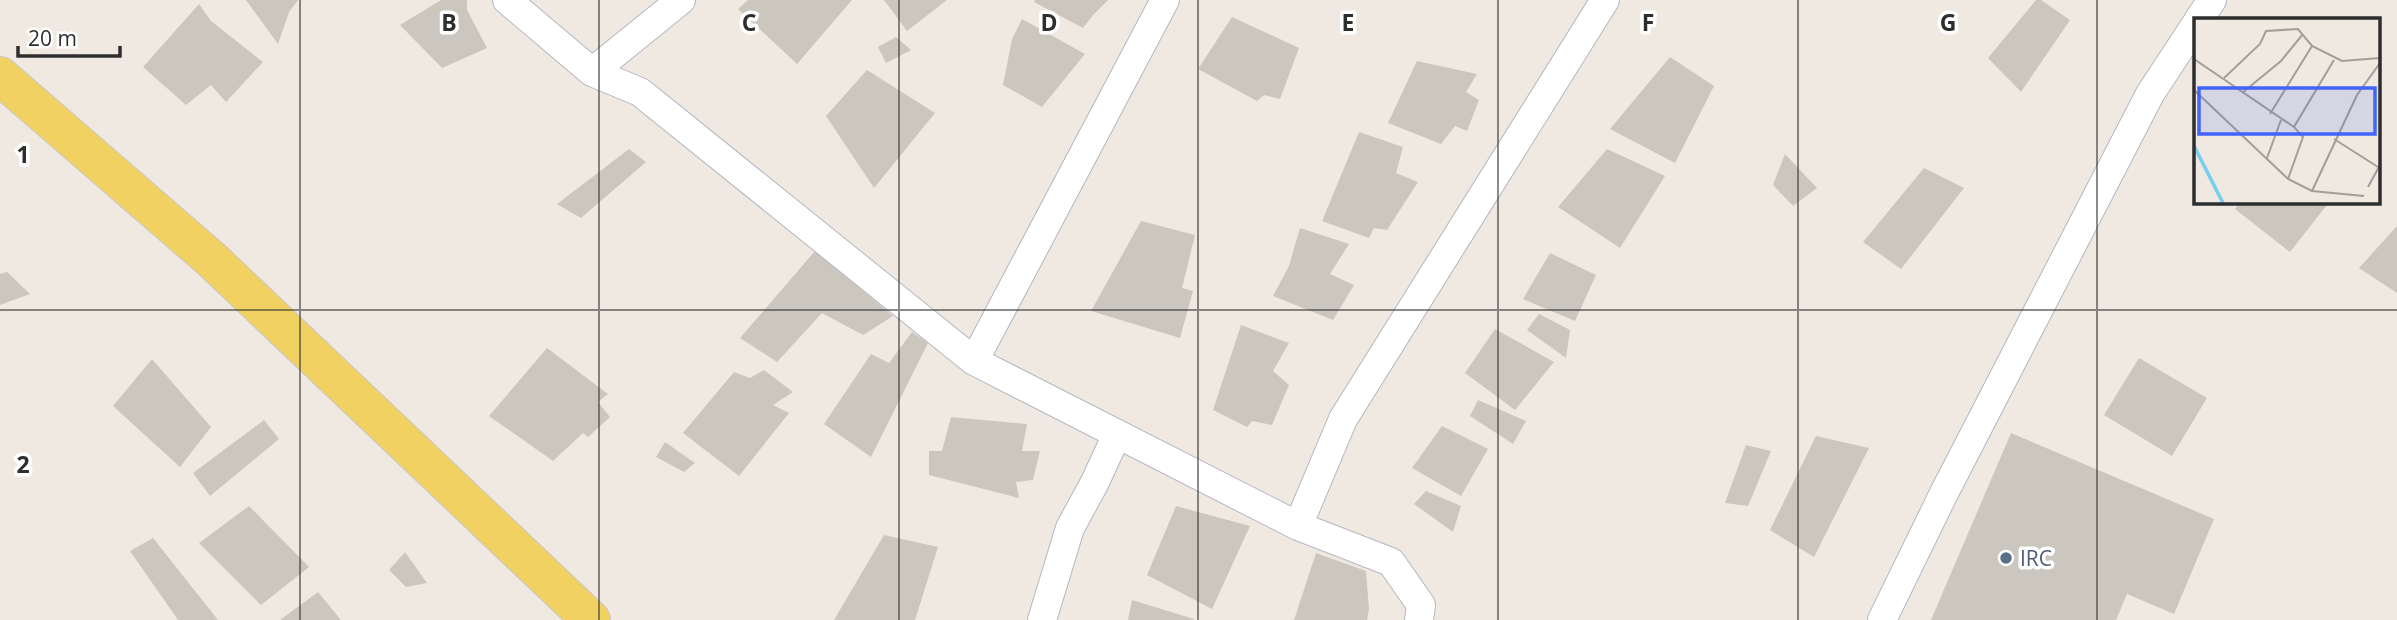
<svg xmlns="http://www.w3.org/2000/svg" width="2397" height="620" font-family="'Open Sans',sans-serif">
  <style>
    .building { fill: #cbc7bf }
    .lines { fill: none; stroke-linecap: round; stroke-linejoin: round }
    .street-casing { stroke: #b4b7c1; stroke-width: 30 }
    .primary-casing { stroke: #c9c9c9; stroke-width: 40 }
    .street { stroke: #fff; stroke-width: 28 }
    .primary { stroke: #f2d163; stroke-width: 38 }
    .grid { fill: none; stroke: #2e2e2e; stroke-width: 2; stroke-opacity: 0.55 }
    .service-dot { fill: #5c6f8a; stroke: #fff; stroke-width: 2.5 }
    .labels { text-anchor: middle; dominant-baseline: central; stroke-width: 7; stroke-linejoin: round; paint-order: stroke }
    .service-label { font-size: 21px; fill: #4e5e75; stroke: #fff; text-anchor: start }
    .inset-river { fill: none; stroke: #75cff0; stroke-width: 3.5 }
    .inset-road { fill: none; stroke: #a29e99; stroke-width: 2 }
    .view { fill: #4264fb; fill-opacity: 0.15; stroke: #4264fb; stroke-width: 3.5 }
    .inset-edge { fill: none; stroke: #2e2e2e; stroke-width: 3.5 }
    .grid-label { font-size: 23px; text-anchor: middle; font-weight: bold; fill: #2e2e2e; stroke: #fff; stroke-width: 7; stroke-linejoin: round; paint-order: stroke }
  </style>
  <rect width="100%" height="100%" fill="#efe9e1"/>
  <!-- building -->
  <path class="building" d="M246,0H298L289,12L278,44Z
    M441,0H467V10L487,48L442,68L400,25Z
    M748,0H852L797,64L738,9Z
    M884,0H947L907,31Z
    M1035,0H1108L1093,15L1083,28L1034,2Z
    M2036,0H2041L2070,20L2021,92L1988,58Z
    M199,4L211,21L263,62L226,102L211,85L186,105L143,67Z
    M1232,17L1299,48L1280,99L1264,95L1257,101L1198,69Z
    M1022,19L1085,54L1042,107L1003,85L1012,39Z
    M896,37L911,50L886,63L878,47Z
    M1670,57L1714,86L1675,163L1610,129Z
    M1417,61L1477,74L1466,92L1479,100L1467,131L1455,126L1441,144L1388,123Z
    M867,70L935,113L874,188L826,116Z
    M1359,132L1403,147L1396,173L1418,182L1387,230L1374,228L1369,238L1322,221Z
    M629,149L646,162L581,218L557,204Z
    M1607,149L1665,176L1620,248L1558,207Z
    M1785,154L1817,188L1793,206L1773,185Z
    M1924,168L1964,188L1901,269L1863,242Z
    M2241,201H2330L2290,252L2235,209Z
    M1141,221L1195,235L1182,288L1193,291L1180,338L1091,311Z
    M2397,226V293L2359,268Z
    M1300,228L1349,244L1330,274L1354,285L1333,320L1273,296L1289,266Z
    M815,251L893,316L863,335L822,313L777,362L740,338Z
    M1550,253L1596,275L1575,321L1523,299Z
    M7,272L30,294L0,305V274Z
    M1539,314L1570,330L1566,358L1527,330Z
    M1241,325L1289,343L1273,371L1289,385L1272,425L1252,421L1247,427L1213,410Z
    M1495,329L1554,362L1515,410L1465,373Z
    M912,332L928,343L871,457L824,424L871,354L889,363Z
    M547,348L608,394L598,402L610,417L588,437L583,433L553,461L489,416Z
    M2139,358L2207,398L2172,456L2104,415Z
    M152,359L211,427L180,467L113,406Z
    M764,370L793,392L773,405L789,413L739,476L683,433L734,372L750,378Z
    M1478,400L1526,421L1513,444L1470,416Z
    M951,417L1027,424L1022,451H1040L1033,480L1016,482L1019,498L929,475V451H942Z
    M264,420L279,439L210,496L193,473Z
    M1442,426L1488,449L1461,496L1412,468Z
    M2011,433L2214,519L2174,614L2127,594L2116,620H1931Z
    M1816,436L1869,448L1814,557L1770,530Z
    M665,442L695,463L684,472L656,457Z
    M1746,445L1771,451L1748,506L1725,503Z
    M1426,491L1461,506L1453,532L1414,504Z
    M249,506L309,567L261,605L199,543Z
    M1176,506L1250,526L1212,609L1147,575Z
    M884,535L938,547L915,620H834Z
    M153,538L218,620H178L130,551Z
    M405,552L427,583L406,587L389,570Z
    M1316,553L1366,571L1369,609L1367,620H1294Z
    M318,592L341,620H280Z
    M1132,600L1194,619V620H1128Z"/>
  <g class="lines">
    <!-- street casing -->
    <g class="street-casing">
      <path id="street" d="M507,0L592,72L640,92L974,361L1298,526
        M2199,19L2212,0
        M592,72L681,0
        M974,361L1165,0
        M1042,620L1070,528L1095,482L1117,434
        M1419,620L1421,605L1391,562L1298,526L1343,419L1605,0
        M1882,620L1943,495L2150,94L2196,24"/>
    </g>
    <!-- primary casing -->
    <g class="primary-casing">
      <path id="primary" d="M0,76L211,259L591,620"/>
    </g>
    <!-- street -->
    <use href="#street" class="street"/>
    <!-- primary -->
    <use href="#primary" class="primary"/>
  </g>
  <!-- grid -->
  <path class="grid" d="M300,0V620M599,0V620M899,0V620M1198,0V620M1498,0V620M1798,0V620M2097,0V620M0,310H2397"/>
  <!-- markers -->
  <circle class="service-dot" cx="2006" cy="558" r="7"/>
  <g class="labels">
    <!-- service labels -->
    <g class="service-label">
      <text x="2020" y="558">IRC</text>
    </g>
  </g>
  <!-- overview -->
  <g transform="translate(2194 18)">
    <rect width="186" height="186" fill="#efe9e1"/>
    <path class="inset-river" d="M0,128L29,185"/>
    <path class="inset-road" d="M0,41L100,109M30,60L66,26L72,13L104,11L118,28L148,43L186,40M0,72L94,161L118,173L170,178M48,75L87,43L109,16M76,96L118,28M140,121L184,149M73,140L87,102M94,161L109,119L100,109L140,42M174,169L186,147M118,173L163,77L186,45"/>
    <path class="view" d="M5,70H181V116H5Z"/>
    <rect width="186" height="186" class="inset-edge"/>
  </g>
  <g class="grid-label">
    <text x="449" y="31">B</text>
    <text x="749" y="31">C</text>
    <text x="1049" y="31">D</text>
    <text x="1348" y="31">E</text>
    <text x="1648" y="31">F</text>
    <text x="1948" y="31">G</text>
    <text x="23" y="163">1</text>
    <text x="23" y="473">2</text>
  </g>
  <!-- scale -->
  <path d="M18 46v10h102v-10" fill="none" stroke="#2e2e2e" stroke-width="3.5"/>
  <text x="28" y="46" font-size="21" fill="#2e2e2e" stroke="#ffffff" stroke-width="5" paint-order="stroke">20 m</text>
</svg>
